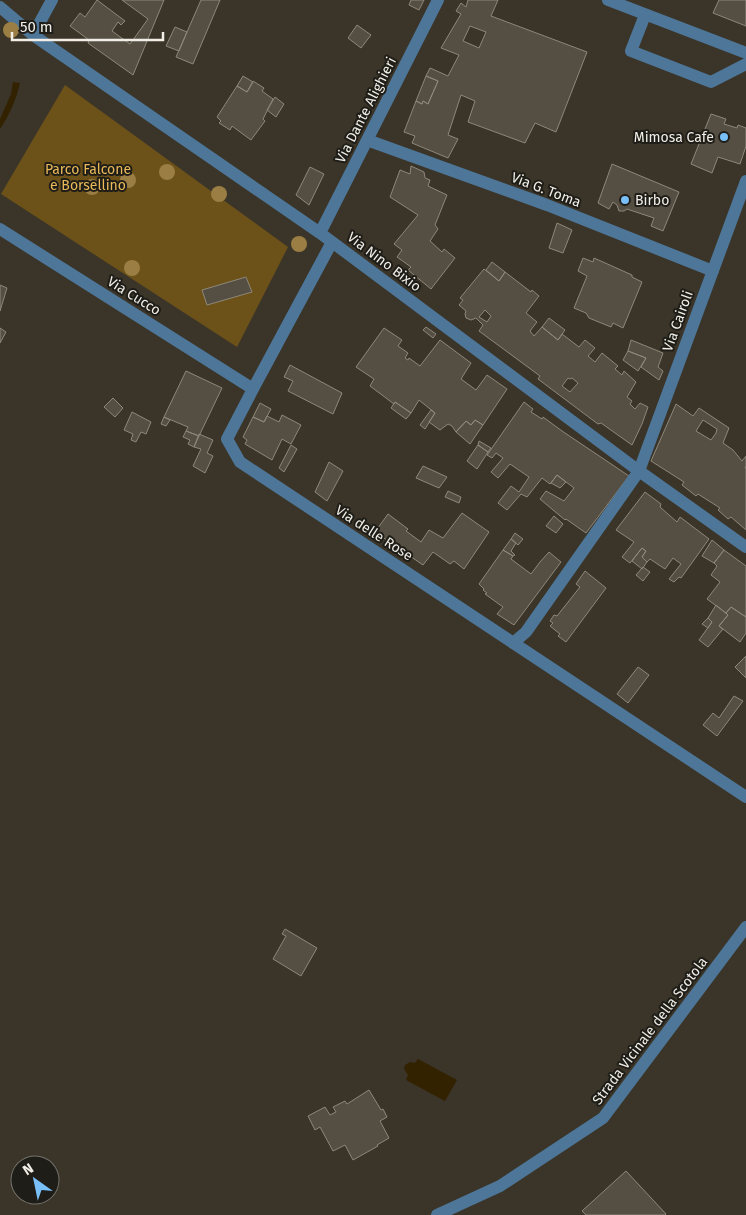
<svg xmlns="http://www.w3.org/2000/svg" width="746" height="1215" font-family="'Fira Sans',sans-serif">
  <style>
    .green { fill: #6c5219 }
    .water { fill: #320 }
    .building { fill: #554f43; stroke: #8e877a; fill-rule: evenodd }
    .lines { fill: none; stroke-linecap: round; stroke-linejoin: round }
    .minor { stroke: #4d7698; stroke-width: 12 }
    .tree { fill: #9b7e43 }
    .poi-dot { fill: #79bff8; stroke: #1f1d18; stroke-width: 2 }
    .labels { text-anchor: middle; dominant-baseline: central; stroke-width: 4; stroke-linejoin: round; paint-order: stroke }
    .street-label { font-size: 14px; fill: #f1eee7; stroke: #1f1d18 }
    .poi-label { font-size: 14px; fill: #f1eee7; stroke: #1f1d18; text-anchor: end }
    .park-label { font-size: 14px; fill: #eaba59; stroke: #1f1d18 }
  </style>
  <rect width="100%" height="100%" fill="#3b3529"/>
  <!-- green -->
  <path class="green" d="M65,85L288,247L237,347L1,194Z"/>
  <!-- water -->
  <path class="water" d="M13,82L20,83C16,100 10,114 0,129V119L11,94Z
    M418,1059L457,1080L445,1101L406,1080L408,1075L404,1069L405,1065L410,1062L415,1063Z"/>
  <!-- building -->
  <path class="building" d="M97,0L125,21L121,25L118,22L112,31L130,44L148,19L122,0H164L133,75L88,43L89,40L70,26L80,13L85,17Z
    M201,0H220L193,64L176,57Z
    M411,0H424L419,10L409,5Z
    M468,0H498L491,16L587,52L556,132L535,123L525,143L468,122L475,101L461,95L448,135L458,139L448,158L412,143L415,136L404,132L416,101L422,104L423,101L428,104L438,81L426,76L430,68L448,76L459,55L441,48L461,14L456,11L461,3L466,7ZM470,26L486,32L479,48L463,41Z
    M719,0H746V26L713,13Z
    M357,25L371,35L361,48L348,38Z
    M175,27L187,32L179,51L166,46Z
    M243,76L253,82L247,92L237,86Z
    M426,76L438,81L428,104L423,101L422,104L416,101Z
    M253,81L264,88L262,91L273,99L263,119L265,121L251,140L232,126L230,130L219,123L221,121L217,117L237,86L247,92Z
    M275,97L284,104L276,117L267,110Z
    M711,114L726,119L724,124L737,128L738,125L746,128V146L740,164L718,157L712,173L691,164Z
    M612,164L679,192L663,231L651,226L654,218L627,209L624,211H619L617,205L613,202L609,209L598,203Z
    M411,166L424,172L425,178L430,180L428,186L447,195L435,225L438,229L430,241L442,252L444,249L455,258L431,289L408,270L411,267L397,257L402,250L394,244L418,215L390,197L400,170L410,174Z
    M310,167L324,174L309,205L296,195Z
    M557,223L572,230L563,253L549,248Z
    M583,258L593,262L594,258L632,275V277L642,282L623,328L613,323L611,327L589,318L586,313L574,308L587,276L578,271Z
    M492,262L505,272L499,281L486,270Z
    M484,269L499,281L505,272L531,292L532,290L539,296L526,313L537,322L530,331L534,336L542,327L558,340L562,334L579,347L585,340L595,348L588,356L595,362L602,353L618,366L615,369L622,375L624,371L636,382L627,397L632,401L630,404L635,409L640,403L648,407L642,424L632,445L601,423L598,424L538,379L540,376L479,331L483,325L476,318L471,320L466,318L465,314L466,311L459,305L463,300L460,298ZM485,310L491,316L487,322L479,317ZM568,378L570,379L572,378L578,383L570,392L562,386Z
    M246,277L252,292L207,305L202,290Z
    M0,285L7,288L0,311Z
    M549,318L565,330L558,340L542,327Z
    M426,327L436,334L433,338L423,330Z
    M0,328L6,332L0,343Z
    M384,328L402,340L398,346L408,353L405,358L408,360L409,358L420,366L440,340L471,363L461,379L476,390L487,375L507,389L483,425L475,420L471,425L466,421L456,432L452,426L448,424L440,430L429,422L435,413L419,400L411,413L395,402L394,404L370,386L374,379L356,367Z
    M631,340L663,353L658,367L663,371L659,380L641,367L646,358L628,351Z
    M628,351L646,358L638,371L623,360Z
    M290,365L342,393L333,414L288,391L293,381L284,377Z
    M186,371L222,388L199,436L186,431L188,427L164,417Z
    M113,398L123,408L115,417L104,407Z
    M395,402L411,413L406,419L391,408Z
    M524,402L533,409L531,412L542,419L543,417L562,431L629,476L586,533L566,519L565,520L540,499L546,491L564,501L574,488L557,475L550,484L542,478L527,497L521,494L507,510L498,503L511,486L519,492L529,477L510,464L498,478L491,472L503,458L496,453L492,458L487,455Z
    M260,403L271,409L264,422L253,417Z
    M676,404L693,416L699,408L729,428L723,443L733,450L742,461L746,456V466L745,468H746V530L731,517L728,519L718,510L720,508L698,494L696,496L682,485L684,482L651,461ZM703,420L717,429L716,433L711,440L696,431Z
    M431,410L435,413L425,429L420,425Z
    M132,412L151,422L146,434L141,432L136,442L131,440L133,434L124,430Z
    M282,415L301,425L291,444L282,439L272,460L245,444L247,440L243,437L253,417L264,422L267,416L279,422Z
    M164,417L170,420L166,426L161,424Z
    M475,420L483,425L470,444L456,432L466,421L471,425Z
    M186,431L199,436L194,447L188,444L190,440L183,437Z
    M199,434L213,440L207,453L213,456L205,473L193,466L201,449L194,447Z
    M479,441L491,448L488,452L478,445Z
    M291,445L297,449L284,472L279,468Z
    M478,445L488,452L477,469L467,461Z
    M329,462L343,471L327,501L315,492Z
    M423,466L447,477L439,488L416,478Z
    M557,475L566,482L560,488L551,483Z
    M448,491L461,497L459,503L445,497Z
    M645,492L661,504L660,507L677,522L680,517L709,539L681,578L679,577L674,582L669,579L681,564L673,558L665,569L650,559L647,562L642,557L646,551L642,548L630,563L622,557L634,542L616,530Z
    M462,513L489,532L464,569L454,561L450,564L433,552L423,565L375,532L388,514L408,529L406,531L421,542L429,530L443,538Z
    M554,516L563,524L556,533L546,526Z
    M515,533L523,539L518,545L511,539Z
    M511,539L516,543L511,551L515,555L513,556L503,550Z
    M712,540L724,550L714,563L702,556Z
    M642,548L646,551L642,557L647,562L642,569L632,561Z
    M503,550L513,556L511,559L531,574L540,562L549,552L561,562L514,625L497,614L503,607L485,594L487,593L483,590L484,589L479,584Z
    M724,550L746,566V617L731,607L726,613L707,599L720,582L711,575L717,566L714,563Z
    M643,567L650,572L643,581L636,575Z
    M585,571L606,588L566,642L558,636L560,634L550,626L553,623L550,621L554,615L557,616L580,587L576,584Z
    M716,605L728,615L719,626L723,629L708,647L699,640L712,622L708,618Z
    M731,607L746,617V633L740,642L719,626L728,615L726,613Z
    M708,618L712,622L708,628L702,624Z
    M746,656V678L735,667Z
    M638,667L649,675L628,703L617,694Z
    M734,696L743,701L717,736L703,725L713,713L719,718Z
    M285,929L317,948L301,976L273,959L286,936L282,934Z
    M369,1090L381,1110L383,1109L387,1117L380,1121L389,1138L377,1145L378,1146L353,1160L345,1145L333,1151L320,1127L315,1130L308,1116L325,1107L330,1115L336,1112L333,1107L345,1101L347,1104Z
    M626,1171L666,1214L665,1215H586L582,1211Z"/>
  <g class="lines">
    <!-- minor -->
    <path class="minor" d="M608,0L746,53
      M0,7L33,35L320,233L639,471L746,547
      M645,15L631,51L711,82L746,64
      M33,35L52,0
      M367,140L547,205L713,271
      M0,229L253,389
      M320,233L438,0
      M332,242L253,389L227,439L240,462L746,797
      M513,643L526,632L639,471L746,181
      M437,1215L500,1186L603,1118L746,927"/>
  </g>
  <!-- trees -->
  <g class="tree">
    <circle cx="11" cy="30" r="8"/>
    <circle cx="167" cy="172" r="8"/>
    <circle cx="128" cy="180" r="8"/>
    <circle cx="92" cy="187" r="8"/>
    <circle cx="219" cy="194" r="8"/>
    <circle cx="299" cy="244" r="8"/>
    <circle cx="132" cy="268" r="8"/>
  </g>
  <!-- markers -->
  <g class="poi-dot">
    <circle cx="724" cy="137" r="5"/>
    <circle cx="625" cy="200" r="5"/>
  </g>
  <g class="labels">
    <!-- street labels -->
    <g class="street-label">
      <text transform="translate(366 110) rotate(-63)">Via Dante Alighieri</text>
      <text transform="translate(546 190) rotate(21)">Via G. Toma</text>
      <text transform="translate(384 262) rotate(37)">Via Nino Bixio</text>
      <text transform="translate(134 296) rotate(32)">Via Cucco</text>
      <text transform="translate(678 321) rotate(-70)">Via Cairoli</text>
      <text transform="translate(374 533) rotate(33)">Via delle Rose</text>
      <text transform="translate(650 1031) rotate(-53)">Strada Vicinale della Scotola</text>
    </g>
    <!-- poi labels -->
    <g class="poi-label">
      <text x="714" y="137">Mimosa Cafe</text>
      <text x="635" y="200" text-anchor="start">Birbo</text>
    </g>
    <!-- park labels -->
    <g class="park-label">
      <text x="88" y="169">Parco Falcone<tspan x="88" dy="16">e Borsellino</tspan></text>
    </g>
  </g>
  <!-- north arrow -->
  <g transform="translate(35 1180) rotate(327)"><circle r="24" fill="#1f1d18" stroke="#73716b"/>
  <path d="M0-4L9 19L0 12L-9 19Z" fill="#79bff8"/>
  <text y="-8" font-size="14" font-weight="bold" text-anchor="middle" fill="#f1eee7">N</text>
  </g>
  <!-- scale -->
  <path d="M12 32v8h151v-8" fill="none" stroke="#f1eee7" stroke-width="2.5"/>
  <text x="20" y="32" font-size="15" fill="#f1eee7" stroke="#1f1d18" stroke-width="4" paint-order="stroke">50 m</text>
</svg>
